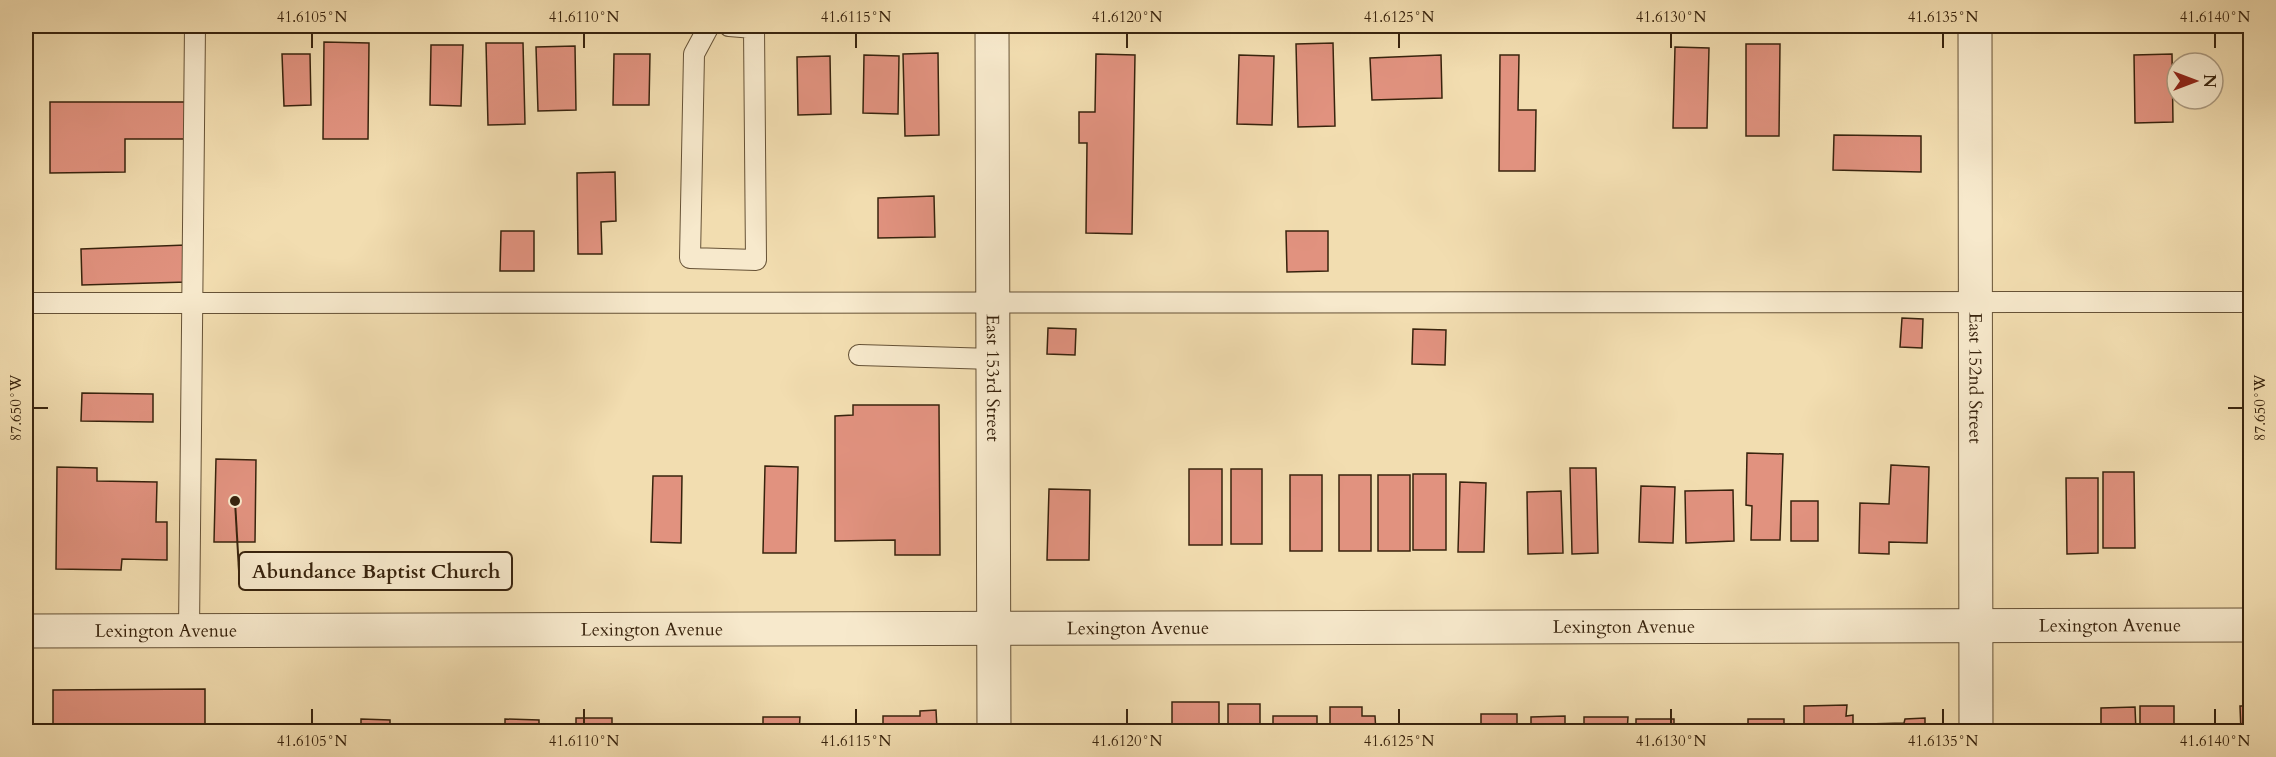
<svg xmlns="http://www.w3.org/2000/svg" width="2276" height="757" font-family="Cardo,serif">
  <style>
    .building { fill: #e1927f; stroke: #38230d; stroke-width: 1.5 }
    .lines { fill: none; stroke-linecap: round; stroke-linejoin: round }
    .lane-casing { stroke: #665236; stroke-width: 22 }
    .street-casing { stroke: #665236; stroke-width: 35 }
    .lane { stroke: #f7e9cc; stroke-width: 20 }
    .street { stroke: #f7e9cc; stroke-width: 33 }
    .ticks { fill: none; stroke: #38230d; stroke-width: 2 }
    .labels { text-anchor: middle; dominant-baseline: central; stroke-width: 6; stroke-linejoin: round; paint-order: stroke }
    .street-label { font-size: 18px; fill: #38230d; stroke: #f7e9cc }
    .leader { fill: none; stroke: #38230d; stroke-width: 2 }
    .callout-dot { fill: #38230d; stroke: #f7e9cc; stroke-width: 2 }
    .callout { fill: #f7e9cc; stroke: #38230d; stroke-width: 2 }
    .callout-label { font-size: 20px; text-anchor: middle; font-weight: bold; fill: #38230d }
    .neatline { fill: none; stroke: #38230d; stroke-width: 2 }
    .ticks-label { font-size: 15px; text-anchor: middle; fill: #38230d }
  </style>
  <rect width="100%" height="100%" fill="#f2ddb0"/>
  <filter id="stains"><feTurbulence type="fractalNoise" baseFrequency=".00333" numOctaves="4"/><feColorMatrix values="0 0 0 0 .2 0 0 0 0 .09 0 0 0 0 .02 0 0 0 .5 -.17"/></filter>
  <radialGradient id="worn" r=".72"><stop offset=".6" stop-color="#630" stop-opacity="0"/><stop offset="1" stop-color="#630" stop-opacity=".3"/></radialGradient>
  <!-- building -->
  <path class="building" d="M324,42L369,43L368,139H323Z
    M486,43H523L525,124L488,125Z
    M1333,43L1335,126L1298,127L1296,44Z
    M1746,44H1780L1779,136H1746Z
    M431,45H463L461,106L430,105Z
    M575,46L576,110L538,111L536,47Z
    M1675,47L1709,48L1707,128H1673Z
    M938,53L939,135L905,136L903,54Z
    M282,54H310L311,105L284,106Z
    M614,54H650L649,105H613Z
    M1096,54L1135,55L1132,234L1086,233L1087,143H1079V112H1095Z
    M2172,54L2173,122L2135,123L2134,55Z
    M864,55L899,56L898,114L863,113Z
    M1239,55L1274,56L1272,125L1237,124Z
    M1441,55L1442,98L1372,100L1370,58Z
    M1500,55H1519L1518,110H1536L1535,171H1499Z
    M830,56L831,114L798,115L797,57Z
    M50,102H186V139H125V172L50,173Z
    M1834,135L1921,136V172L1833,170Z
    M615,172L616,221L601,222L602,254H578L577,173Z
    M934,196L935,237L878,238V198Z
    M501,231H534V271H500Z
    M1286,231H1328V271L1287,272Z
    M186,245L187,282L82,285L81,249Z
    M1902,318L1923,319L1922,348L1900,347Z
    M1048,328L1076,329L1075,355L1047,354Z
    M1413,329L1446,330L1445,365L1412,364Z
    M82,393L153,394V422L81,421Z
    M853,405H939L940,555H895V540L835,541V416L853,415Z
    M1747,453L1783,454L1780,540H1751L1752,506L1746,505Z
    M216,459L256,460L255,542H214Z
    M1891,465L1929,467L1927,543L1889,542V554L1859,553L1860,503L1889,504Z
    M765,466L798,467L796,553H763Z
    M57,467L97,468V481L157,482L156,522H167V560L122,559L121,570L56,569Z
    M1570,468H1596L1598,553L1572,554Z
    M1189,469H1222V545H1189Z
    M1231,469H1262V544H1231Z
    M2103,472H2134L2135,548H2103Z
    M1413,474H1446V550H1413Z
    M1290,475H1322V551H1290Z
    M1339,475H1371V551H1339Z
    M1378,475H1410V551H1378Z
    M653,476H682L681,543L651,542Z
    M2066,478H2098V553L2067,554Z
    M1460,482L1486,483L1484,552H1458Z
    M1641,486L1675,487L1673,543L1639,542Z
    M1049,489L1090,490L1089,560H1047Z
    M1733,490L1734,541L1686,543L1685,491Z
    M1561,491L1563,553L1528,554L1527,492Z
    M1791,501H1818V541H1791Z
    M205,689V732H53V690Z
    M1172,702H1219V732H1172Z
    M1228,704H1260V732H1228Z
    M1847,705L1846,716L1853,715V732H1804V706Z
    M2140,706H2174V732H2140Z
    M2240,706H2250V732H2241Z
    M1330,707H1362V716H1375L1376,732H1330Z
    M2135,707L2136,732H2101V708Z
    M936,710L937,729H933V732H883V716H920V711Z
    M1481,714H1517V732H1481Z
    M1273,716H1317V732H1273Z
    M1565,716V732H1531V717Z
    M763,717H800L799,732H763Z
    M1584,717H1628L1627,732H1584Z
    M576,718H612V732H576Z
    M1925,718V732H1867V724L1904,723L1905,719Z
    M361,719L390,720V732H361Z
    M505,719L539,720V732H505Z
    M1636,719H1674V732H1636Z
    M1748,719H1784V732H1748Z"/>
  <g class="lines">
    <!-- lane casing -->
    <g class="lane-casing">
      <path id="lane" d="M709,26L694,54L690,258L756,260L754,28L729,26
        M26,303L2250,302
        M859,355L993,359
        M189,631L195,26"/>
    </g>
    <!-- street casing -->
    <g class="street-casing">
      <g id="street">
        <path id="s1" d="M992,26L994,732"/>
        <path id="s2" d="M1975,26L1976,732"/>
        <path id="s3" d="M26,631L2250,625"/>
      </g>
    </g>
    <!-- lane -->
    <use href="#lane" class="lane"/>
    <!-- street -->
    <use href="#street" class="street"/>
  </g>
  <!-- ticks -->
  <path class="ticks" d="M312,33V48M584,33V48M856,33V48M1127,33V48M1399,33V48M1671,33V48M1943,33V48M2215,33V48M33,408H48M2228,408H2243M312,709V724M584,709V724M856,709V724M1127,709V724M1399,709V724M1671,709V724M1943,709V724M2215,709V724"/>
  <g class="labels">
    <!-- street labels -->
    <g class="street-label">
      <text stroke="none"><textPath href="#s1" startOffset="352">East 153rd Street</textPath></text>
      <text stroke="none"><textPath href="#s2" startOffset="352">East 152nd Street</textPath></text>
      <text stroke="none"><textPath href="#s3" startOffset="2084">Lexington Avenue</textPath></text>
      <text stroke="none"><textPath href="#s3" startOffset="1598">Lexington Avenue</textPath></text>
      <text stroke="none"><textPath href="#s3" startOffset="1112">Lexington Avenue</textPath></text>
      <text stroke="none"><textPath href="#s3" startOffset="626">Lexington Avenue</textPath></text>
      <text stroke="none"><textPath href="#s3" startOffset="140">Lexington Avenue</textPath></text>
    </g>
  </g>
  <!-- callouts -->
  <path class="leader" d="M235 501L239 571"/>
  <circle class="callout-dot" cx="235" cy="501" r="6"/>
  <rect class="callout" x="239" y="552" width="273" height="38" rx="6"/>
  <g class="callout-label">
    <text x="376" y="578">Abundance Baptist Church</text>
  </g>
  <!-- margin -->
  <rect width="2276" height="757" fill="none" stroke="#f2ddb0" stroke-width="66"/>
  <!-- north arrow -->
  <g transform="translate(2195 81) rotate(90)"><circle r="28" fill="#f7e9cc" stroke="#ab9a80" stroke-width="1.5"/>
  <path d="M0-4.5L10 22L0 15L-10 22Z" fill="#8f2418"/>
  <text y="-9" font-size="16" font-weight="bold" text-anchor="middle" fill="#38230d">N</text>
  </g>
  <rect x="33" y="33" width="2210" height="691" class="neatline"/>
  <g class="ticks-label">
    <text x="312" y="22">41.6105°N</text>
    <text x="584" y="22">41.6110°N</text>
    <text x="856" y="22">41.6115°N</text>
    <text x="1127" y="22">41.6120°N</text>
    <text x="1399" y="22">41.6125°N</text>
    <text x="1671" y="22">41.6130°N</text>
    <text x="1943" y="22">41.6135°N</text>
    <text x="2215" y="22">41.6140°N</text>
    <text transform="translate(2260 408) rotate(-90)" y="5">87.650°W</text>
    <text transform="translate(16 408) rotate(-90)" y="5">87.650°W</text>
    <text x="312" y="746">41.6105°N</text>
    <text x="584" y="746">41.6110°N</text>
    <text x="856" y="746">41.6115°N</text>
    <text x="1127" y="746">41.6120°N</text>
    <text x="1399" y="746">41.6125°N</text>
    <text x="1671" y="746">41.6130°N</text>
    <text x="1943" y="746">41.6135°N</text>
    <text x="2215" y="746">41.6140°N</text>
  </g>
  <rect width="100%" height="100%" filter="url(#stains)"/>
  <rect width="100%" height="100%" fill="url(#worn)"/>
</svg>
